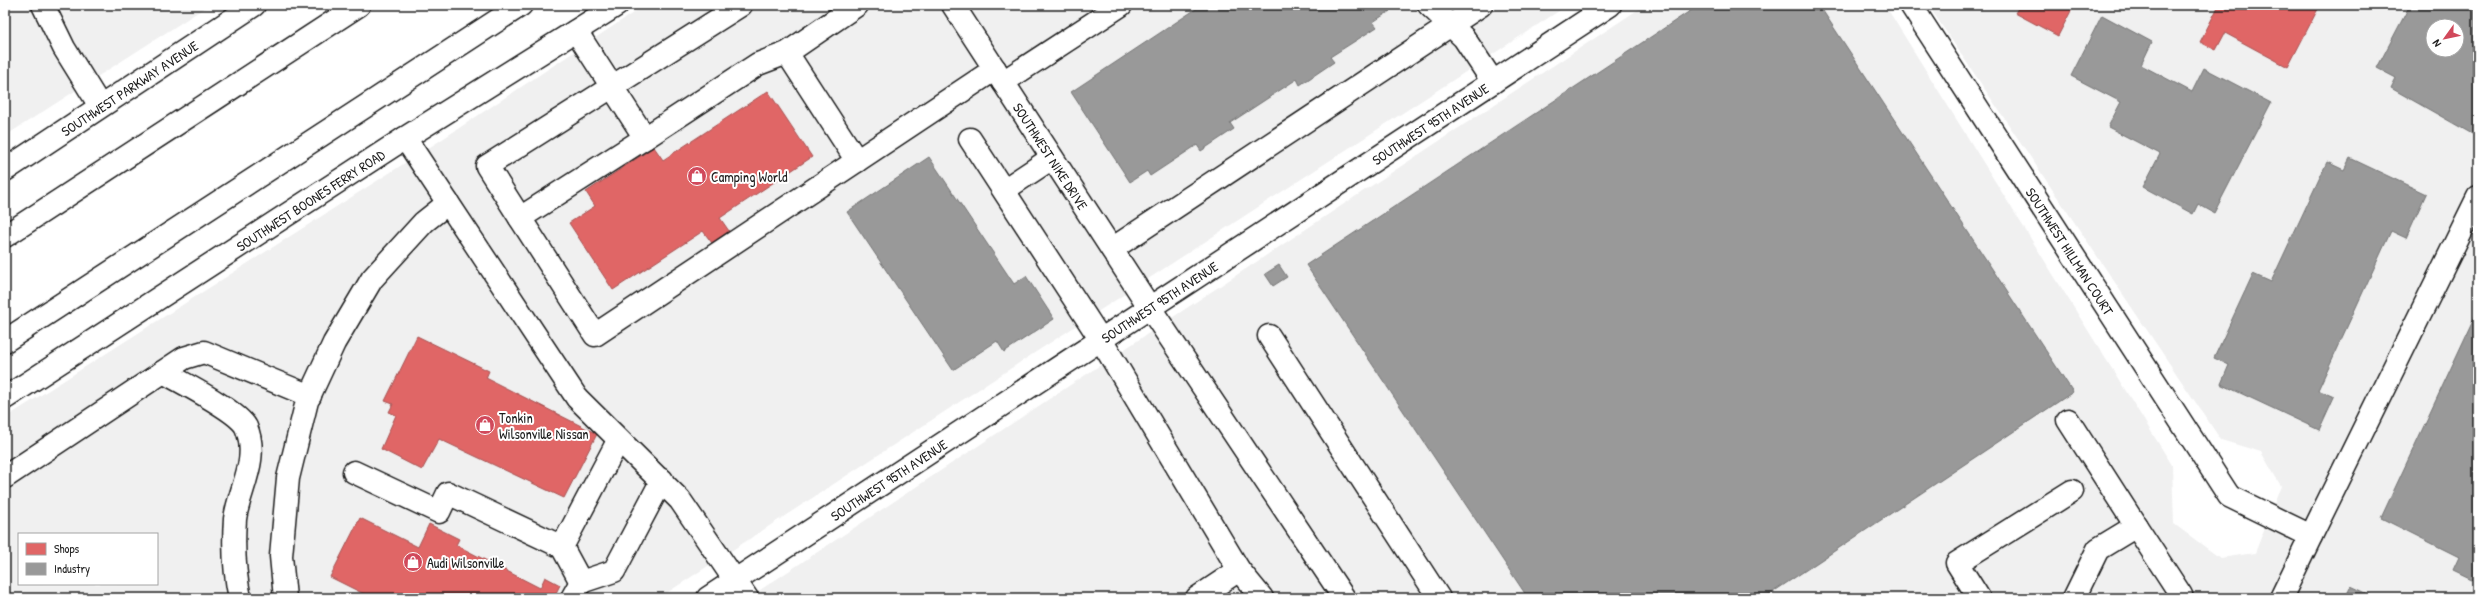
<svg xmlns="http://www.w3.org/2000/svg" width="2483" height="603" font-family="'Patrick Hand',sans-serif">
  <style>
    .built { fill: #f0f0f0; fill-rule: evenodd }
    .shops { fill: #e06666; stroke: #a55050 }
    .industry { fill: #999; stroke: #747474; fill-rule: evenodd }
    .lines { fill: none; stroke-linecap: round; stroke-linejoin: round }
    .minor-casing { stroke: #1c1c1c; stroke-width: 25 }
    .major-casing { stroke: #1c1c1c; stroke-width: 25 }
    .highway-casing { stroke: #1c1c1c; stroke-width: 25 }
    .minor { stroke: #fff; stroke-width: 22 }
    .major { stroke: #fff; stroke-width: 22 }
    .highway { stroke: #fff; stroke-width: 22 }
    .labels { text-anchor: middle; dominant-baseline: central; stroke-width: 4; stroke-linejoin: round; paint-order: stroke }
    .street-label { font-size: 14px; fill: #1c1c1c; stroke: #fff }
    .poi-label { font-size: 14px; fill: #1c1c1c; stroke: #fff; text-anchor: start }
  </style>
  <rect width="100%" height="100%" fill="#fff"/>
  <filter id="ink" filterUnits="userSpaceOnUse"><feTurbulence type="fractalNoise" baseFrequency=".025" numOctaves="2"/><feDisplacementMap in="SourceGraphic" scale="8" xChannelSelector="R" yChannelSelector="G"/><feConvolveMatrix kernelMatrix="1 2 1 2 8 2 1 2 1" color-interpolation-filters="sRGB"/></filter>
  <g filter="url(#ink)">
    <!-- built -->
    <path class="built" d="M5,5H209L5,136Z
      M645,5H1568L659,598H5V418L441,140ZM19,534H157V584H19Z
      M1645,5H1885L2172,465L2174,524L2220,558L2255,553L2281,486L2261,452L2221,440L1928,5H2478V598H748ZM2433,26H2457V50H2433Z"/>
    <!-- shops -->
    <path class="shops" d="M2020,5H2074L2058,36L2015,13Z
      M2219,5H2320L2288,67L2225,33L2216,50L2200,42Z
      M768,91L812,157L720,218L729,231L712,243L703,231L613,290L569,223L595,206L586,192L654,147L663,160Z
      M417,336L489,371L486,378L597,434L564,498L439,439L422,470L381,449L396,415L389,412L393,404L385,401Z
      M360,518L418,547L429,524L459,539L456,545L540,588L545,577L560,585L555,595L558,597L372,598L330,577Z"/>
    <!-- industry -->
    <path class="industry" d="M1202,5H1386L1390,11L1373,22L1377,27L1330,57L1334,62L1300,85L1297,79L1230,123L1234,129L1201,151L1197,145L1150,176L1147,171L1130,182L1071,92Z
      M1699,5H1819L2073,392L1764,598H1528L1306,265Z
      M2410,5H2478V128L2474,135L2391,88L2396,78L2377,68ZM2433,26H2457V50H2433Z
      M2102,15L2152,42L2141,65L2192,92L2204,68L2271,103L2214,213L2198,204L2193,214L2143,187L2160,154L2108,127L2121,102L2071,76Z
      M929,157L1014,284L1026,276L1054,319L1004,352L997,341L953,370L847,212Z
      M2350,158L2426,194L2406,238L2391,231L2318,390L2334,397L2319,430L2221,384L2229,365L2214,358L2253,274L2271,282L2327,162L2344,170Z
      M1279,265L1287,277L1273,286L1265,274Z
      M2478,310V582L2453,570L2459,557L2381,518Z
      M2351,586L2377,598H2345Z"/>
    <g class="lines">
      <!-- minor casing -->
      <g class="minor-casing">
        <g id="minor">
          <path d="M43,5L64,48L100,106"/>
          <path id="s1" d="M953,5L1150,308L1344,598"/>
          <path d="M1429,5L1464,38L1493,82"/>
          <path id="s2" d="M1911,5L2229,496L2311,536L2478,197"/>
          <path d="M576,31L645,138L520,218L595,335L995,69"/>
          <path d="M787,53L857,161"/>
          <path d="M1003,82L1121,5"/>
          <path d="M405,138L577,398L680,500L747,598"/>
          <path d="M645,138L758,64L787,53L857,5"/>
          <path d="M970,139L1101,340L1239,570L1262,598"/>
          <path id="s3" d="M5,170L254,5"/>
          <path d="M1004,190L1052,158"/>
          <path d="M520,218L487,166L741,5"/>
          <path d="M1112,249L1481,5"/>
          <path d="M1269,336L1439,598"/>
          <path d="M163,372C181,382 238,411 246,427C260,459 239,489 235,519C233,547 234,571 240,598"/>
          <path id="s4" d="M5,398L405,138L617,5"/>
          <path d="M2068,420L2136,526L2098,549L2074,598"/>
          <path d="M354,472L439,512L448,493L562,547"/>
          <path d="M5,477L184,358L204,352L310,396"/>
          <path d="M2136,526L2181,595L2179,598"/>
          <path d="M581,582L562,547L618,441"/>
          <path d="M285,598L281,556L288,478L307,401L334,343L372,279L424,222L448,203"/>
          <path d="M572,598L581,582L614,571L662,480"/>
          <path d="M1197,598L1239,570"/>
          <path d="M1979,598L1957,563L2072,491"/>
          <path d="M2281,598L2311,536"/>
        </g>
      </g>
      <!-- major casing -->
      <g class="major-casing">
        <g id="major">
          <path id="s5" d="M708,598L1610,5"/>
        </g>
      </g>
      <!-- highway casing -->
      <g class="highway-casing">
        <path id="highway" d="M5,236L359,5
          M5,341L521,5"/>
      </g>
      <!-- minor -->
      <use href="#minor" class="minor"/>
      <!-- major -->
      <use href="#major" class="major"/>
      <!-- highway -->
      <use href="#highway" class="highway"/>
    </g>
  </g>
  <!-- icons -->
  <defs>
    <g id="shop-disc" transform="scale(1)"><circle r="9.5" fill="#d1495b" stroke="#fff"/><path d="M-5-2.5h2.3a2.7 3.5 0 0 1 5.4 0H5L5.5 6h-11ZM-1.5-2.5h3a1.5 2.3 0 0 0-3 0Z" fill="#fff"/></g>
  </defs>
  <g fill-rule="evenodd">
    <use href="#shop-disc" x="697" y="176"/>
    <use href="#shop-disc" x="485" y="425"/>
    <use href="#shop-disc" x="413" y="562"/>
  </g>
  <g class="labels">
    <!-- street labels -->
    <g class="street-label">
      <text stroke="none"><textPath href="#s3" startOffset="149">SOUTHWEST PARKWAY AVENUE</textPath></text>
      <text stroke="none"><textPath href="#s5" startOffset="864">SOUTHWEST 95TH AVENUE</textPath></text>
      <text stroke="none"><textPath href="#s1" startOffset="180">SOUTHWEST NIKE DRIVE</textPath></text>
      <text stroke="none"><textPath href="#s4" startOffset="364">SOUTHWEST BOONES FERRY ROAD</textPath></text>
      <text stroke="none"><textPath href="#s2" startOffset="293">SOUTHWEST HILLMAN COURT</textPath></text>
      <text stroke="none"><textPath href="#s5" startOffset="540">SOUTHWEST 95TH AVENUE</textPath></text>
      <text stroke="none"><textPath href="#s5" startOffset="216">SOUTHWEST 95TH AVENUE</textPath></text>
    </g>
    <!-- poi labels -->
    <g class="poi-label">
      <text x="711" y="176">Camping World</text>
      <text x="499" y="417">Tonkin<tspan x="499" dy="16">Wilsonville Nissan</tspan></text>
      <text x="427" y="562">Audi Wilsonville</text>
    </g>
  </g>
  <!-- margin -->
  <rect width="2483" height="603" fill="none" stroke="#fff" stroke-width="20"/>
  <rect x="10" y="10" width="2463" height="583" fill="none" stroke="#1c1c1c" stroke-width="1.5" filter="url(#ink)"/>
  <!-- legend -->
  <rect x="18" y="533" width="140" height="52" fill="#ffffff" stroke="#a4a4a4"/>
  <rect x="26" y="543" width="20" height="12" fill="#e06666" stroke="#a4a4a4"/>
  <text x="54" y="553" font-size="12" fill="#1c1c1c">Shops</text>
  <rect x="26" y="563" width="20" height="12" fill="#999999" stroke="#a4a4a4"/>
  <text x="54" y="573" font-size="12" fill="#1c1c1c">Industry</text>
  <!-- north arrow -->
  <g transform="translate(2445 38) rotate(237)"><circle r="19" fill="#ffffff" stroke="#a4a4a4"/>
  <path d="M0-3L7 15L0 10L-7 15Z" fill="#d1495b"/>
  <text y="-6" font-size="11" font-weight="bold" text-anchor="middle" fill="#1c1c1c">N</text>
  </g>
</svg>
